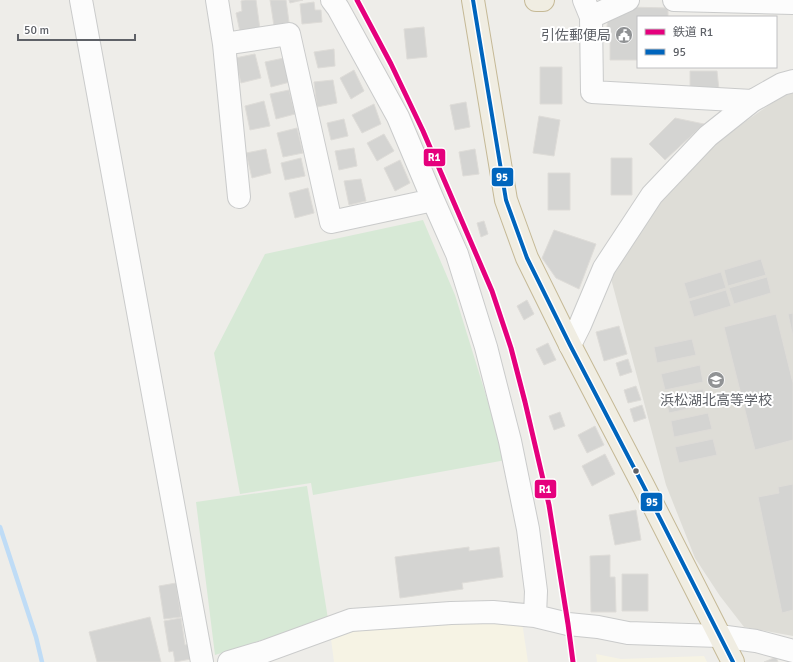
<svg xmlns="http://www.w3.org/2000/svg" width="793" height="662" font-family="Signika,'Noto Sans JP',sans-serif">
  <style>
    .commercial { fill: #f6f3e4 }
    .education { fill: #deddd7 }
    .grass { fill: #d7e9d6 }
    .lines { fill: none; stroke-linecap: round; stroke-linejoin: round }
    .stream { stroke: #bfdcf6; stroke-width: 4.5 }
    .building { fill: #d4d4d2; stroke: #dedcd8 }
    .minor-casing { stroke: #cacbcb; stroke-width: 24 }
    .highway-casing { stroke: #c5b996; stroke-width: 24 }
    .minor { stroke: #fcfcfc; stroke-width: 22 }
    .highway { stroke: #f0ede2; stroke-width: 22 }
    .bus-1-casing { stroke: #fff; stroke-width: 7 }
    .bus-1 { stroke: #0065bd; stroke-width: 4 }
    .rail-1-casing { stroke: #fff; stroke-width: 8 }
    .rail-1 { stroke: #e5007d; stroke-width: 5 }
    .bus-dot { fill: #5e6167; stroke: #fff; stroke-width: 1.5 }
    .labels { text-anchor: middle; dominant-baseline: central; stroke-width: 4; stroke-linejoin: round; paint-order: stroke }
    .poi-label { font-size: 14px; fill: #5e6167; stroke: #fff; text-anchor: end }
    .line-badge { stroke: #fff; stroke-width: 1.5 }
    .badge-label { font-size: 11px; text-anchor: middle; font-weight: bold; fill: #fff }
  </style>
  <rect width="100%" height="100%" fill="#eeede9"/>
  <!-- commercial -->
  <path class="commercial" d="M522,622L528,662H334L331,639L343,632L421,623Z
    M596,654L621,659L704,656L707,662H597Z"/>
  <!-- education -->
  <path class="education" d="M793,93V636L744,627L720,596L695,558L666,485L610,275L666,191L719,141L749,119L782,96Z"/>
  <!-- grass -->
  <path class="grass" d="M423,220L455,295L506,460L313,495L311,483L240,494L214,353L265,254Z
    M307,486L328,619L215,655L196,502Z"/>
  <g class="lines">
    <!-- stream -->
    <path class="stream" d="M0,527L36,637L42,662"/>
  </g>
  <!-- building -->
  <path class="building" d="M245,0H256L260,29L240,32L236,13L242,11L241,1Z
    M270,0H286L289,22L274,26Z
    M289,0H303L290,3Z
    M314,2L315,10H321L322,22L302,24L300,4Z
    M626,7L668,8V17H638V60H610V37L608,32L607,26L608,20Z
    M424,27L427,57L407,59L404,29Z
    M334,49L335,66L318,68L314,52Z
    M255,54L261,78L241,83L235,58Z
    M284,58L290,82L271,87L265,62Z
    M540,67H562V104H540Z
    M354,70L364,91L351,99L340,78Z
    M690,71H717L719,90L690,91Z
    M333,80L337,103L317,107L314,82Z
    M289,90L295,114L276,119L270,94Z
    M264,101L270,126L250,130L245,106Z
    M466,102L470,127L455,130L450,105Z
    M374,104L381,124L362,133L352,115Z
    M539,116L560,120L554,156L533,153Z
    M675,118L704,124L665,160L649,144Z
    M344,119L348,136L331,140L327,123Z
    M297,128L303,153L283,157L277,133Z
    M384,134L394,151L377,161L367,143Z
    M354,148L357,166L339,170L335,151Z
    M266,149L271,173L252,178L246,153Z
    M475,149L479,174L463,176L459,152Z
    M301,158L305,176L285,180L281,163Z
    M611,158H632V195H611Z
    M400,160L410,183L395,191L384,168Z
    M548,173H570V210H548Z
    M361,179L366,201L349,205L344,181Z
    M308,188L314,213L295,218L289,193Z
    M484,221L488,234L481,237L477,223Z
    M554,230L596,244L579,289L556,278L542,258Z
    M761,259L766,275L728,286L724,270Z
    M721,272L726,288L689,299L684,283Z
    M767,277L771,293L734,304L729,288Z
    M726,290L731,306L694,317L689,301Z
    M527,300L534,314L524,320L517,306Z
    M793,313V337L788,314Z
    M776,314L793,383V440L755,450L724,327Z
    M619,326L627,354L604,361L596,332Z
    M692,339L696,355L657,363L654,347Z
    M548,343L556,360L544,365L536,349Z
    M628,359L632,372L620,376L616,363Z
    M700,365L703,382L665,390L661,374Z
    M636,386L641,400L628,403L624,390Z
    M703,389L706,405L669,413L665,397Z
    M642,405L646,418L634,422L630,409Z
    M560,412L565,426L554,430L549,416Z
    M708,413L712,429L674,437L671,421Z
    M595,426L604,445L587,453L578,435Z
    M713,439L717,455L679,463L675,447Z
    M605,454L615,474L592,486L582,466Z
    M793,484V610L782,613L758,497L779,493L778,487Z
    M636,510L641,540L615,545L609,515Z
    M469,547V551L499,547L503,577L462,583L463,589L400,598L395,557Z
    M610,555V577H615L616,612H591L590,556Z
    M622,574H648V611H622Z
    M176,583L181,617L164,619L159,586Z
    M150,617L161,662H97L89,632Z
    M181,618L185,645L189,644L191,659L175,662L173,651L169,652L164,621Z
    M776,657L778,662H764Z"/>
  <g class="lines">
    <!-- minor casing -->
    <g class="minor-casing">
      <path id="minor" d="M81,0L202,662
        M217,0L224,44L289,34L331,222L433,200
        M332,0L338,8L398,117L433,200L457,254L486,347L510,441L528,529L536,591L535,616
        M584,0L591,17L628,0
        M674,0L793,3
        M591,17L592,92L752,101
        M224,44L239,197
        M570,345L580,325L604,268L652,195L708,136L752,101L782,84L793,81
        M229,662L263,652L351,620L451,613L493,612L535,616L568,624L598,627L628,633L719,636L756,641L793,651"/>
    </g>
    <!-- highway casing -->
    <g class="highway-casing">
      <path id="highway" d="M473,0L506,200L527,258L570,345L643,485L733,662
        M536,0H543"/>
    </g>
    <!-- minor -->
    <use href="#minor" class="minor"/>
    <!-- highway -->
    <use href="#highway" class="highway"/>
    <!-- bus-1 casing -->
    <g class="bus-1-casing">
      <path id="bus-1" d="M473,0L506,200L527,258L570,345L643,485L733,662"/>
    </g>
    <!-- bus-1 -->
    <use href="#bus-1" class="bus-1"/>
    <!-- rail-1 casing -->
    <g class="rail-1-casing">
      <path id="rail-1" d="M357,0L391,64L423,131L492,291L511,348L525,402L549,505L568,624L573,662"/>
    </g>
    <!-- rail-1 -->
    <use href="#rail-1" class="rail-1"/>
  </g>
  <!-- icons -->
  <defs>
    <g id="civic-disc" transform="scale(0.9)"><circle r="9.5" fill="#909294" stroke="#fff"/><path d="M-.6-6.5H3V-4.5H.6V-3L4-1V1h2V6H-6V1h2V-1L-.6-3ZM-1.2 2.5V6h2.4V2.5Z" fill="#fff"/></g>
    <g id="school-disc" transform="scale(0.9)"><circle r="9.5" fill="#909294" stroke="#fff"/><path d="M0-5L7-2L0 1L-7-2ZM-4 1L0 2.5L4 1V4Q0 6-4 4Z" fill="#fff"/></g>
  </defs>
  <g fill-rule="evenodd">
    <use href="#civic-disc" x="624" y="35"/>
    <use href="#school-disc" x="716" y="380"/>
  </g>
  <!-- markers -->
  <circle class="bus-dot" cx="636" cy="471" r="3.5"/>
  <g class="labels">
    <!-- poi labels -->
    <g class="poi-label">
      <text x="611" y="35">引佐郵便局</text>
      <text x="716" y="400" text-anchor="middle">浜松湖北高等学校</text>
    </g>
  </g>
  <g class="line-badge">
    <rect x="423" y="148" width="23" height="19" rx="4" fill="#e5007d"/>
    <rect x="491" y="167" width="23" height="20" rx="4" fill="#0065bd"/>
    <rect x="534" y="479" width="23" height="20" rx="4" fill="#e5007d"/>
    <rect x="640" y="492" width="23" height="20" rx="4" fill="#0065bd"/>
  </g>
  <g class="badge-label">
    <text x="434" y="161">R1</text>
    <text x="502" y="181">95</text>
    <text x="545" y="493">R1</text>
    <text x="652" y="506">95</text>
  </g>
  <!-- legend -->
  <rect x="637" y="16" width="140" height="52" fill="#ffffff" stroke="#bfc0c2"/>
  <rect x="645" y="29" width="20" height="6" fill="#e5007d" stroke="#bfc0c2"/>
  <text x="673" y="36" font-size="12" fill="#5e6167">鉄道 R1</text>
  <rect x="645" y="49" width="20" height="6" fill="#0065bd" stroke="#bfc0c2"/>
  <text x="673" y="56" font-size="12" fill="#5e6167">95</text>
  <!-- scale -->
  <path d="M18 34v6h117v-6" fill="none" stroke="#5e6167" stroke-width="2"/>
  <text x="24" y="34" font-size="12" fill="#5e6167" stroke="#ffffff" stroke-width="3" paint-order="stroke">50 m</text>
</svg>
